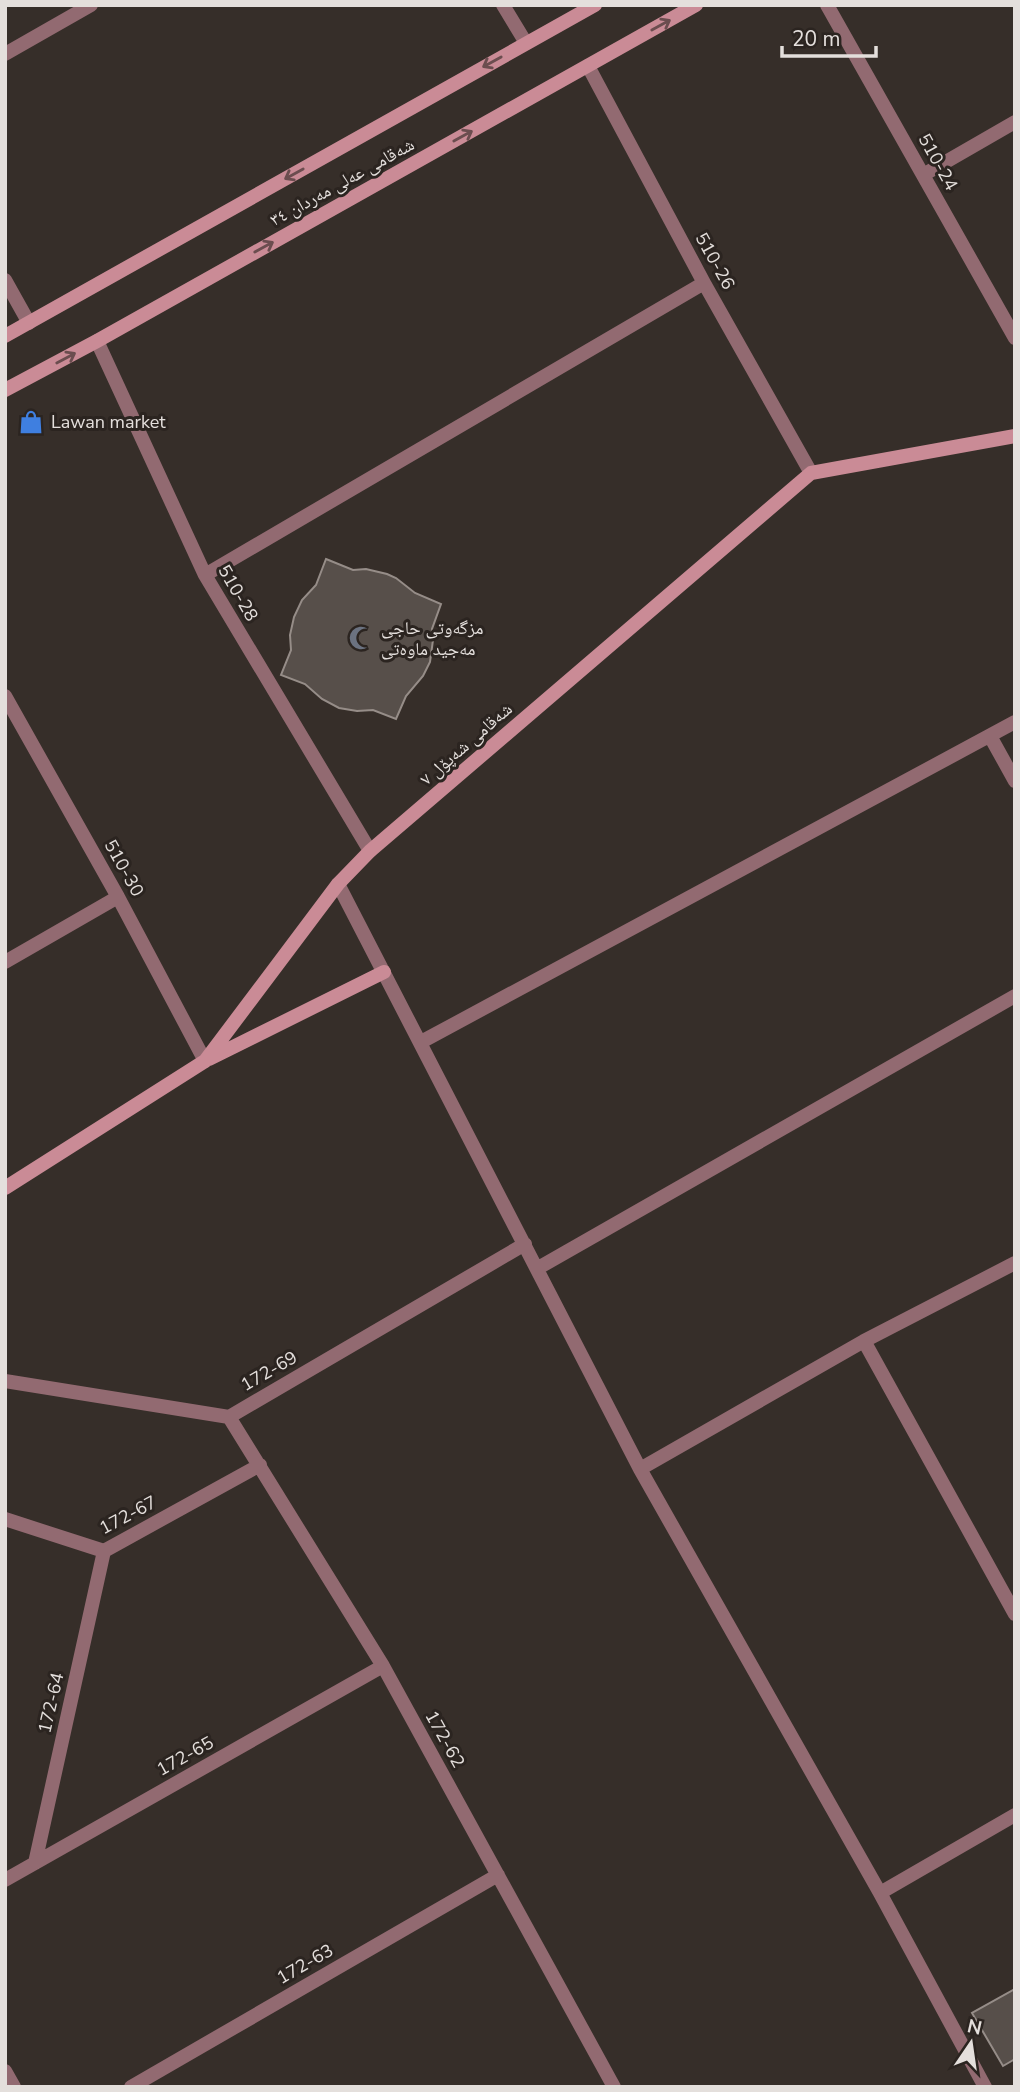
<svg xmlns="http://www.w3.org/2000/svg" width="1020" height="2092" font-family="'Nunito Sans','Noto Naskh Arabic',sans-serif">
  <style>
    .building { fill: #574f4a; stroke: #968d88; stroke-width: 2 }
    .lines { fill: none; stroke-linecap: round; stroke-linejoin: round }
    .street { stroke: #926a71; stroke-width: 14 }
    .secondary { stroke: #ca8b96; stroke-width: 14 }
    .oneway { stroke: #6b4d4f }
    .labels { text-anchor: middle; dominant-baseline: central; stroke-width: 6; stroke-linejoin: round; paint-order: stroke }
    .street-label { font-size: 18px; fill: #e4dfdc; stroke: #2b2420 }
    .poi-label { font-size: 18px; fill: #e4dfdc; stroke: #2b2420; text-anchor: start }
  </style>
  <rect width="100%" height="100%" fill="#362e29"/>
  <!-- building -->
  <path class="building" d="M326,559L353,570L366,569L387,574L396,578L415,593L441,604L432,629L433,640L430,662L423,676L406,696L396,719L373,710L357,711L339,708L322,699L305,684L281,675L291,650L290,635L294,617L302,600L316,585Z
    M1015,1989V2059L1003,2066L972,2013Z"/>
  <g class="lines">
    <!-- street -->
    <path class="street" d="M503,5L526,43
      M827,5L1015,338
      M5,54L91,5
      M588,66L704,283L811,473
      M923,175L1015,122
      M5,280L29,323
      M97,341L205,575L370,851
      M205,575L704,283
      M5,696L118,897L205,1061
      M990,736L1015,781
      M338,884L640,1469L880,1893L985,2087
      M5,962L118,897
      M421,1042L1015,722
      M538,1268L1015,996
      M864,1341L1015,1614
      M5,1381L229,1417L525,1244
      M229,1417L383,1666L614,2087
      M640,1469L864,1341L1015,1263
      M5,1519L104,1551L260,1465
      M35,1863L104,1551
      M5,1880L383,1666
      M880,1893L1015,1815
      M5,2071L14,2087
      M131,2087L498,1875"/>
    <!-- secondary -->
    <path class="secondary" d="M5,336L595,5
      M5,390L97,341L696,5
      M209,1059L384,972
      M5,1188L205,1061L338,884L370,851L811,473L1015,436"/>
  </g>
  <!-- one-way arrows -->
  <defs><path id="oneway-shaft" d="M-6 0H5M1.5-3L5.5 0L1.5 3" fill="none" stroke-width="1.6" stroke-linecap="round" stroke-linejoin="round" transform="scale(1.75)"/></defs>
  <g class="oneway">
    <use href="#oneway-shaft" transform="translate(661 25) rotate(-29)"/>
    <use href="#oneway-shaft" transform="translate(492 62) rotate(151)"/>
    <use href="#oneway-shaft" transform="translate(463 136) rotate(-29)"/>
    <use href="#oneway-shaft" transform="translate(294 174) rotate(151)"/>
    <use href="#oneway-shaft" transform="translate(264 247) rotate(-29)"/>
    <use href="#oneway-shaft" transform="translate(66 358) rotate(-28)"/>
  </g>
  <!-- icons -->
  <defs>
    <g id="shop-bare" transform="scale(1.89)"><path d="M-5-2.5h2.3a2.7 3.5 0 0 1 5.4 0H5L5.5 6h-11ZM-1.5-2.5h3a1.5 2.3 0 0 0-3 0Z" fill="#3f7fe0" stroke="#2b2420" stroke-width="2.5" paint-order="stroke"/></g>
    <g id="mosque-bare" transform="scale(1.89)"><path d="M3.5-4.9A6 6 0 1 0 3.5 4.9A5 5 0 1 1 3.5-4.9Z" fill="#6b7280" stroke="#2b2420" stroke-width="2.5" paint-order="stroke"/></g>
  </defs>
  <g fill-rule="evenodd">
    <use href="#shop-bare" x="31" y="422"/>
    <use href="#mosque-bare" x="361" y="638"/>
  </g>
  <g class="labels">
    <!-- street labels -->
    <g class="street-label">
      <text transform="translate(938 162) rotate(61)">510-24</text>
      <text transform="translate(342 182) rotate(-29)">شەقامی عەلی مەردان ٣٤</text>
      <text transform="translate(715 261) rotate(61)">510-26</text>
      <text transform="translate(238 593) rotate(60)">510-28</text>
      <text transform="translate(466 744) rotate(-41)">شەقامی شەپۆل ٧</text>
      <text transform="translate(124 868) rotate(61)">510-30</text>
      <text transform="translate(269 1371) rotate(-30)">172-69</text>
      <text transform="translate(128 1515) rotate(-28)">172-67</text>
      <text transform="translate(51 1703) rotate(-77)">172-64</text>
      <text transform="translate(445 1739) rotate(61)">172-62</text>
      <text transform="translate(185 1756) rotate(-29)">172-65</text>
      <text transform="translate(305 1964) rotate(-30)">172-63</text>
    </g>
    <!-- poi labels -->
    <g class="poi-label">
      <text x="51" y="422">Lawan market</text>
      <text x="381" y="628">مزگەوتی حاجی<tspan x="381" dy="21">مەجید ماوەتی</tspan></text>
    </g>
  </g>
  <!-- border -->
  <rect width="1020" height="2092" fill="none" stroke="#e4dfdc" stroke-width="14"/>
  <!-- north arrow -->
  <g transform="translate(971 2043) rotate(13)" stroke="#2b2420" stroke-width="5" paint-order="stroke">
  <path d="M0-5L12 26L0 18L-12 26Z" fill="#e4dfdc"/>
  <text y="-10" font-size="19" font-weight="bold" text-anchor="middle" fill="#e4dfdc">N</text>
  </g>
  <!-- scale -->
  <path d="M782 46v10h94v-10" fill="none" stroke="#e4dfdc" stroke-width="3.5"/>
  <text x="792" y="46" font-size="21" fill="#e4dfdc" stroke="#2b2420" stroke-width="5" paint-order="stroke">20 m</text>
</svg>
